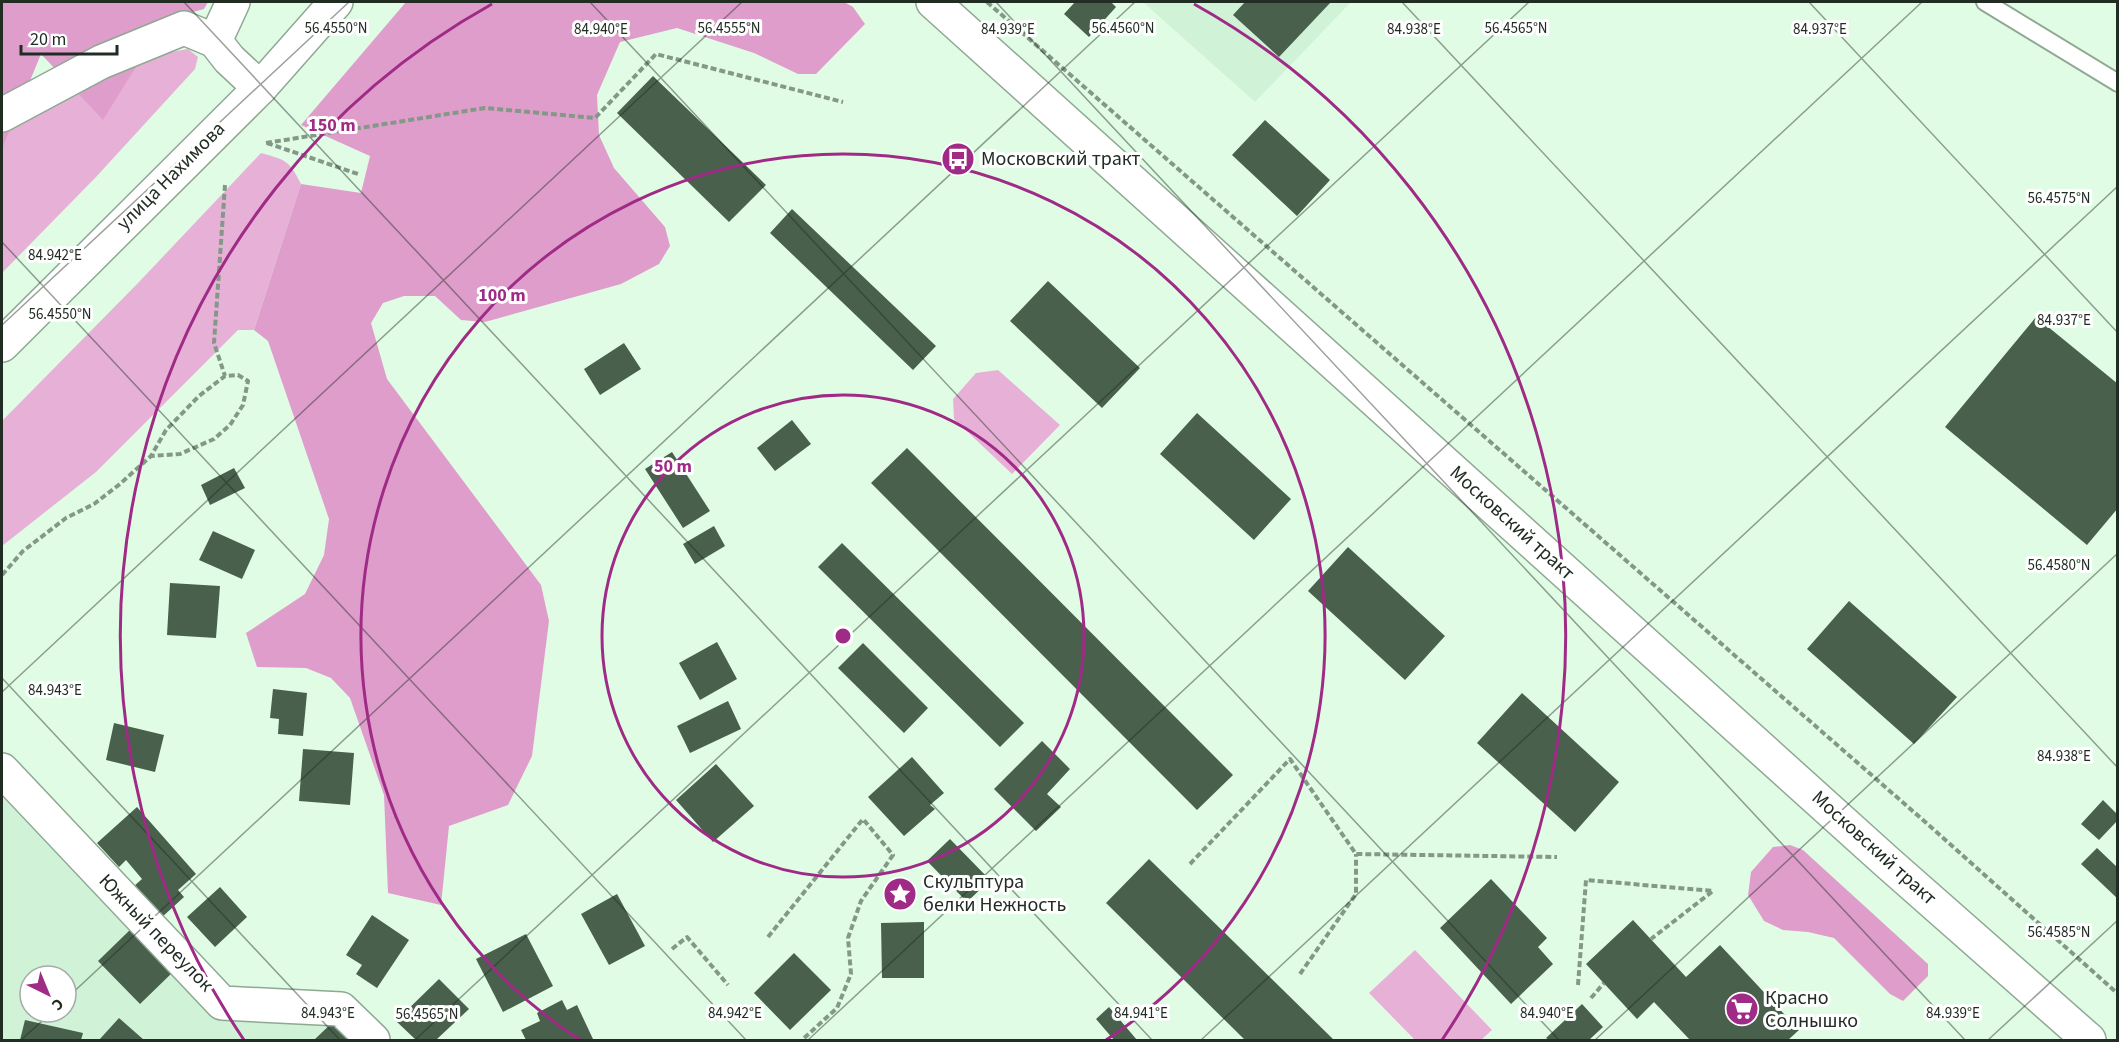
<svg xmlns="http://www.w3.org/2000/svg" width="2119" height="1042" font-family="'Source Sans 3',sans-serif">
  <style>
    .built { fill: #d0f2d6; fill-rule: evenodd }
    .green { fill: #e7b1d7 }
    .forest { fill: #df9dcc }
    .building { fill: #48604c }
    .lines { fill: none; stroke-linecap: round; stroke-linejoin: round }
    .service-casing { stroke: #8fa893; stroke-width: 20 }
    .minor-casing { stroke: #8fa893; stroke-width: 36 }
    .secondary-casing { stroke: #8fa893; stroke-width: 36 }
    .primary-casing { stroke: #8fa893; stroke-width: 36 }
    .path { stroke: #849887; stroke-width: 4; stroke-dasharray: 6 3; stroke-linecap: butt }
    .service { stroke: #fff; stroke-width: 16 }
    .minor { stroke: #fff; stroke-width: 33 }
    .secondary { stroke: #fff; stroke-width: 33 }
    .primary { stroke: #fff; stroke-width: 33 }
    .ticks { fill: none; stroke: #212c23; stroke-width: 1.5; stroke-opacity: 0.45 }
    .ring { fill: none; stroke: #9f2b86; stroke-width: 3 }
    .labels { text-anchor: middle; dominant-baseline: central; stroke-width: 6; stroke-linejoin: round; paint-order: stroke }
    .poi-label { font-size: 20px; fill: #212c23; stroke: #fff; text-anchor: start }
    .street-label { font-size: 20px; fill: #212c23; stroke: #fff }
    .ticks-label { font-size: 15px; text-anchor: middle; fill: #212c23; stroke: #fff; stroke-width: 6; stroke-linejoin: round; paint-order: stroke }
    .centre { fill: #9f2b86; stroke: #fff; stroke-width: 3 }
    .ring-label { font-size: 18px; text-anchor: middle; font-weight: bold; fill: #9f2b86; stroke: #fff; stroke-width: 6; stroke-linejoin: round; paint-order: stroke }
  </style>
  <rect width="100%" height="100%" fill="#e1fce5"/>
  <!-- built -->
  <path class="built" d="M1143,2H1351L1255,102Z
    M2,783L220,1011L338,1017L363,1040H2ZM30,976H66V1012H30Z"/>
  <!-- green -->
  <path class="green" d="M188,49L198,57L195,69L96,177L2,273V132C56,103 128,58 188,49Z
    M261,153C286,160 289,160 301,184L254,330H238L96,472L2,546V421L139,282Z
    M998,370L1060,425L1012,474L954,419L953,399L976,373Z
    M1415,950L1492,1030L1481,1040H1415L1369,993Z"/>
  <!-- forest -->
  <path class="forest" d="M2,2H208L204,9L165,20L103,120L41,54L2,149Z
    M406,2H844L853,7L865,24L816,74H798L754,53L677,28L620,42L597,95L599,135L614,168L665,227L670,246L659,264L621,284L485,322L461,320L435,296H404L383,303L371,323L387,379L541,585L549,621L532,756L508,805L449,826L441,905L388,893L384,795L350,698L331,678L306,668L257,667L246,633L305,594L324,555L329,519L268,341L254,330L301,184L361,193L370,156L301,125Z
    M1790,845L1803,850L1928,964V976L1903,1001L1890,994L1834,938L1808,932L1783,930L1764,921L1748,895L1751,872L1773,847Z"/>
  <!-- building -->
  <path class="building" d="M1075,2H1111L1116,7L1089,37L1064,14Z
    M1245,2H1331L1279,57L1233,15Z
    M653,76L766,185L729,222L617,113Z
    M1265,120L1330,180L1297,216L1232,155Z
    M792,209L936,346L913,370L770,233Z
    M1048,281L1140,368L1102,408L1010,321Z
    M2036,317L2118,384V508L2087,545L1945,427Z
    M624,343L641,369L600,395L584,369Z
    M1197,413L1291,499L1254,540L1160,454Z
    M792,420L811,444L775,471L757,448Z
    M907,448L1233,775L1197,810L871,483Z
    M672,452L710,511L683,528L645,469Z
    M234,468L245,488L210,505L201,485Z
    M714,526L725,546L695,564L683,544Z
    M213,531L255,550L242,579L199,560Z
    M842,543L1024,723L1000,747L818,567Z
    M1348,547L1445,636L1405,680L1308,591Z
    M170,583L220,586L216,638L167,635Z
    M1849,601L1957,697L1914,744L1807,649Z
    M717,642L737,679L700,700L679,663Z
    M863,643L928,708L904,733L838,668Z
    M273,689L307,693L303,736L278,734L279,719L270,718Z
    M1522,693L1619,782L1575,832L1477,743Z
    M728,701L741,729L690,753L677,726Z
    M114,723L164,735L155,772L106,760Z
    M1042,741L1070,769L1047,794L1061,807L1036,831L994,789Z
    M303,749L354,753L350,805L299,801Z
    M912,757L944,793L930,805L935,809L904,836L868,797Z
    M716,764L754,806L713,842L676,800Z
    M2103,800L2118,815V820L2099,840L2081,824Z
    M137,807L196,874L178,890L184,897L161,918L133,887L142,879L126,860L119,867L97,843Z
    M950,839L990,880L967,902L927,861Z
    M2097,848L2118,868V899L2081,864Z
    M1149,859L1185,894L1334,1040H1245L1106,903Z
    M1491,879L1547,938L1538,947L1553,964L1511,1004L1440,928Z
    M220,887L247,917L215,947L187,917Z
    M617,894L645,946L609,965L581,914Z
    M372,915L409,940L377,988L356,974L362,965L346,955Z
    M1633,920L1686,977L1720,945L1799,1030L1788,1040H1690L1654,1002L1637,1019L1586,964Z
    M924,922V978H882L881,923Z
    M132,928L174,971L140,1004L98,961Z
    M526,934L553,986L503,1012L476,959Z
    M794,953L831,990L790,1030L754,993Z
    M439,979L469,1009L436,1040H416L396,1021Z
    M562,1000L567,1010L577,1005L593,1039L590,1040H526L521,1030L540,1021L537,1013Z
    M1582,1004L1603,1027L1589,1040H1549L1546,1038Z
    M1109,1007L1137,1040H1114L1096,1019Z
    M119,1018L144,1040H99Z
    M25,1020L83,1033L81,1040H20Z
    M335,1020L354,1040H314Z"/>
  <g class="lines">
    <!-- service casing -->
    <g class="service-casing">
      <path id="service" d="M1985,2L2118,83"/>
    </g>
    <!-- minor casing -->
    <g class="minor-casing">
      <path id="minor" d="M233,2L215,41L229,59L260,88
        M2,115L101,62L184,28L215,41
        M2,770L222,1003L341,1009L373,1040"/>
    </g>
    <!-- secondary casing -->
    <g class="secondary-casing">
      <path id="secondary" d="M933,2L1887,862L2089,1040"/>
    </g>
    <!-- primary casing -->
    <g class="primary-casing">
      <path id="primary" d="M2,345L260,88L336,2"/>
    </g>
    <!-- path -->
    <path class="path" d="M987,2L1923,820L2118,994
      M266,143L485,108L595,118L656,54L843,102
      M267,143L358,174
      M225,185L214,343L225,376
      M2,575L23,551L66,518L94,504L120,484L151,456L166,430L199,396L225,376L238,375L248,381L243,405L230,425L214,439L180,454L151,456
      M1190,864L1290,759L1356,854L1557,857
      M768,937L863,819L893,855L861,901L848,938L851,974L837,1008L802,1040
      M672,949L687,937L728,985
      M1300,974L1356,894V854
      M1578,985L1586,880L1713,891L1651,939
      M1591,998L1604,983"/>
    <!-- service -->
    <use href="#service" class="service"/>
    <!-- minor -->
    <use href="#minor" class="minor"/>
    <!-- secondary -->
    <use href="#secondary" class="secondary"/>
    <!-- primary -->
    <use href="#primary" class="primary"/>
  </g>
  <!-- ticks -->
  <path class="ticks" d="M184,2L1152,1040M590,2L1559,1040M996,2L1965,1040M1402,2L2118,768M1809,2L2118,333M2,242L746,1040M2,325L349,2M2,678L340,1040M2,692L742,2M66,999L1135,2M21,1040L52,1012M415,1040L1529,2M808,1040L1922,2M1201,1040L2118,186M1595,1040L2118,553M1988,1040L2118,920"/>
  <!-- distance rings -->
  <g class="ring">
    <circle cx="843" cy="636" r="241"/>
    <path d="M580 1040A482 482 0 1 1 1106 1040"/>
    <path d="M244 1040A723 723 0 0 1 492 4M1194 4A723 723 0 0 1 1442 1040"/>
  </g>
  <!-- icons -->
  <defs>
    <g id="bus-disc" transform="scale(1.725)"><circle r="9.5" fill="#9f2b86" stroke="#fff"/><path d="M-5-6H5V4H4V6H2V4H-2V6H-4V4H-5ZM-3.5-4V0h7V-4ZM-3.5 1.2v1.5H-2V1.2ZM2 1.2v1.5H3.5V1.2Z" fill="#fff"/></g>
    <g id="sight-disc" transform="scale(1.725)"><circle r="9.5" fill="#9f2b86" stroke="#fff"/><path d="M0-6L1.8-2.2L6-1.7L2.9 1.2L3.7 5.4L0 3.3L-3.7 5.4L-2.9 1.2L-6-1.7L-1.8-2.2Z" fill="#fff"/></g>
    <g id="supermarket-disc" transform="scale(1.725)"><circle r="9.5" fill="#9f2b86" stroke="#fff"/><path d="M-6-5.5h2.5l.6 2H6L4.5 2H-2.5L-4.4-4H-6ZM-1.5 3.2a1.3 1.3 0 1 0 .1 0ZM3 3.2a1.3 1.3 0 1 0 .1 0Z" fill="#fff"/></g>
  </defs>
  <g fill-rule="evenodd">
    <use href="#bus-disc" x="958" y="159"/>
    <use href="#sight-disc" x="900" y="894"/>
    <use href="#supermarket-disc" x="1742" y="1009"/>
  </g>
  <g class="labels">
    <!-- poi labels -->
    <g class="poi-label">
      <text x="981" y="159">Московский тракт</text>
      <text x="923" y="882">Скульптура<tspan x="923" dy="23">белки Нежность</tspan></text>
      <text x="1765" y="998">Красно<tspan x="1765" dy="23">Солнышко</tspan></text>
    </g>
    <!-- street labels -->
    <g class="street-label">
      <text transform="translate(171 176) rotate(-45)">улица Нахимова</text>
      <text transform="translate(1512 523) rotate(42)">Московский тракт</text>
      <text transform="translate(1874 848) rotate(42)">Московский тракт</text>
      <text transform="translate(156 933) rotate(46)">Южный переулок</text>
    </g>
  </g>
  <g class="ticks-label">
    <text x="336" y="33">56.4550°N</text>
    <text x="729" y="33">56.4555°N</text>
    <text x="1123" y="33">56.4560°N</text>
    <text x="1516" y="33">56.4565°N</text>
    <text x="601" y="34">84.940°E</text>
    <text x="1008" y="34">84.939°E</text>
    <text x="1820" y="34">84.937°E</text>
    <text x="1414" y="34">84.938°E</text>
    <text x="2059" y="203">56.4575°N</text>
    <text x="55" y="260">84.942°E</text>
    <text x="60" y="319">56.4550°N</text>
    <text x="2064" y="325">84.937°E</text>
    <text x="2059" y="570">56.4580°N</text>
    <text x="55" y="695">84.943°E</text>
    <text x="2064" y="761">84.938°E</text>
    <text x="2059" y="937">56.4585°N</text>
    <text x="328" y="1018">84.943°E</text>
    <text x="735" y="1018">84.942°E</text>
    <text x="1141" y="1018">84.941°E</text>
    <text x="1547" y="1018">84.940°E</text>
    <text x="1953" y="1018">84.939°E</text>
    <text x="427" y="1019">56.4565°N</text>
  </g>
  <circle cx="843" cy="636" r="9" class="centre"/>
  <g class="ring-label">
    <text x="332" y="131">150 m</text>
    <text x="502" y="301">100 m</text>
    <text x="673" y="472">50 m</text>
  </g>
  <!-- border -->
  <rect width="2119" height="1042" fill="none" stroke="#212c23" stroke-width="6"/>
  <!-- north arrow -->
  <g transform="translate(48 994) rotate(137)"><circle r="28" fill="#ffffff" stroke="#a6aba7" stroke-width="1.5"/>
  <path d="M0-4.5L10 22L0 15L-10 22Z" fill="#9f2b86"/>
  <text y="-9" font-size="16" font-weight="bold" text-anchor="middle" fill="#212c23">С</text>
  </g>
  <!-- scale -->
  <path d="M21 45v9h96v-9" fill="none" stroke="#212c23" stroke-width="3"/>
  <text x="30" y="45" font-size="18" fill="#212c23" stroke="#ffffff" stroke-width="4.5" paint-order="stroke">20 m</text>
</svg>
